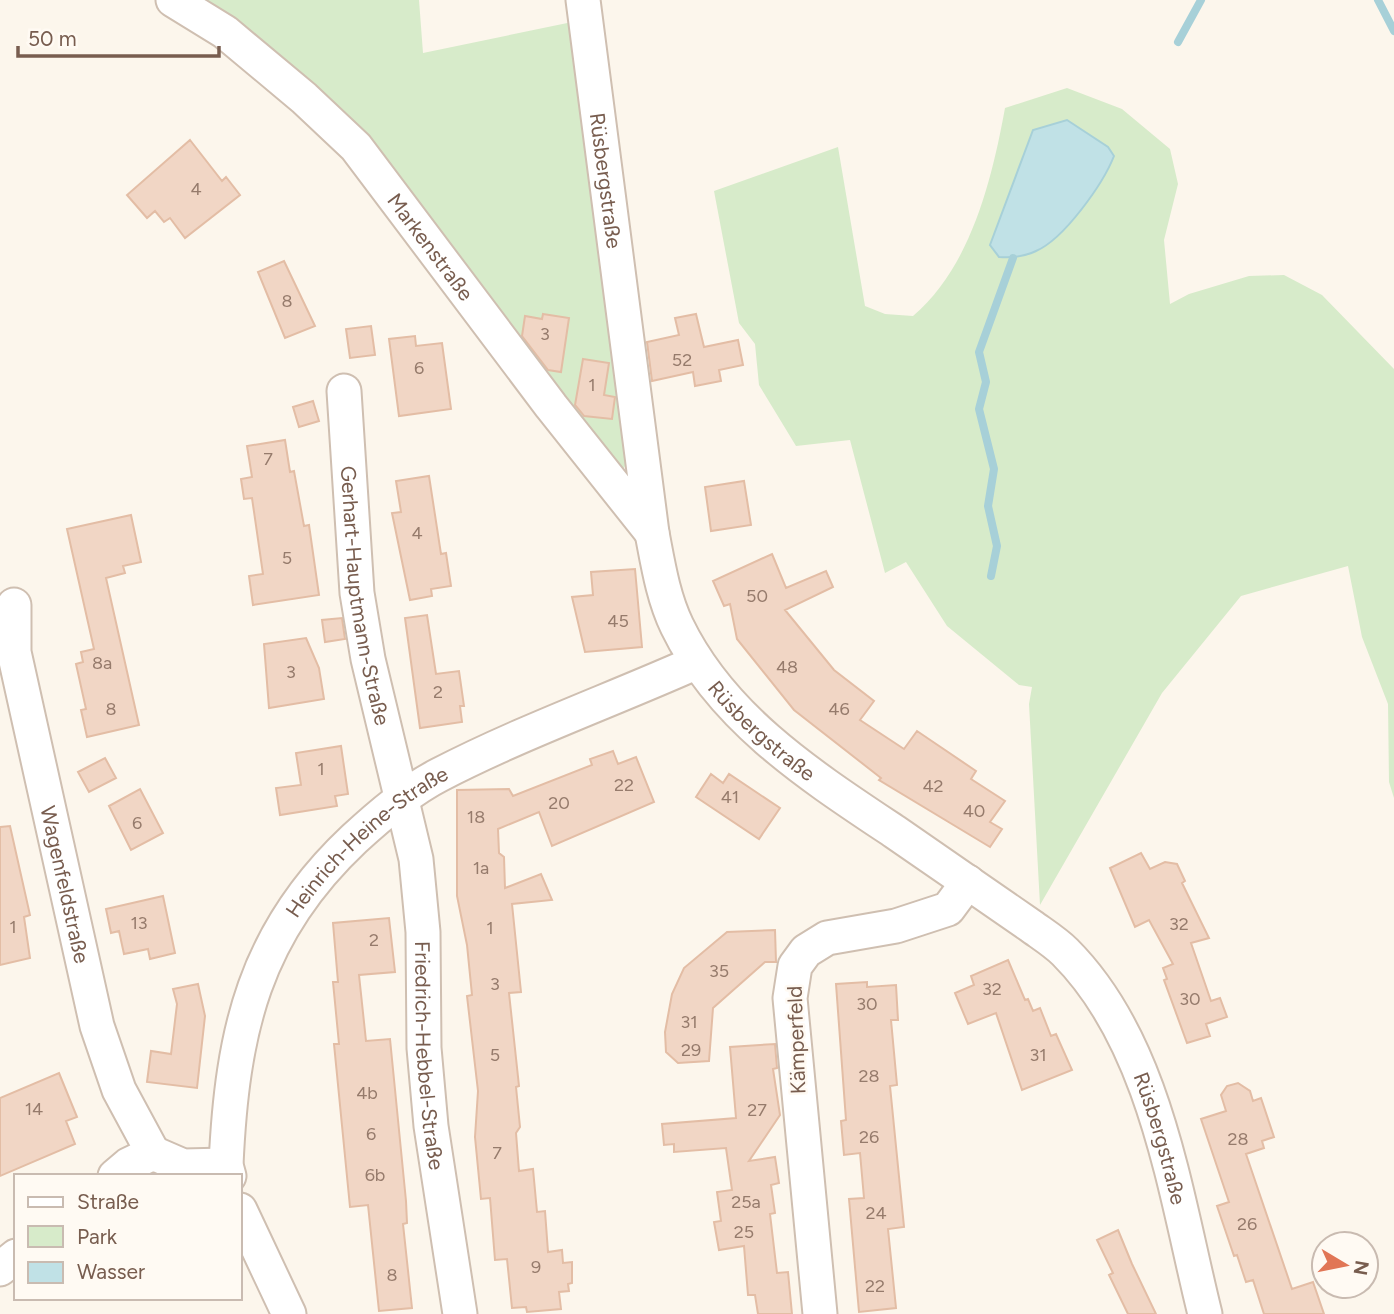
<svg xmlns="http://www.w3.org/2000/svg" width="1394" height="1314" font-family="Figtree,sans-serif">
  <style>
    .green { fill: #d7ebca }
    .water { fill: #c0e1e6; stroke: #a7d0d8; stroke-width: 2 }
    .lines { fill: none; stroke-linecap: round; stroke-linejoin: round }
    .stream { stroke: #a7d0d8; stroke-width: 8 }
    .building { fill: #f1d6c5; stroke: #e3bda5; stroke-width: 2 }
    .minor-casing { stroke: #cfbfb1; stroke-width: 37 }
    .minor { stroke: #fff; stroke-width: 33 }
    .labels { text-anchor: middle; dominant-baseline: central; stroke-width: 5; stroke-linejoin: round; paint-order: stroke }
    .number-label { font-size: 18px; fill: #967b6c }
    .street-label { font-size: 21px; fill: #785d4f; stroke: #fffaf3 }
  </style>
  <rect width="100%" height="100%" fill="#fcf6ec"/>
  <!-- green -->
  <path class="green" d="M198,0H419L423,53L577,21L628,460L624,468L615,466L501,328Z
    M1067,88L1122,109L1170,149L1178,184L1164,240L1170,304L1189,294L1249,276L1284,275L1322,295L1394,369V798L1389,782L1388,704L1362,637L1348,566L1241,596L1162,693L1040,905L1029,704L1032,687L1019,685L947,626L906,562L885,573L850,440L796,446L759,385L755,344L739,323L714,191L838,147L865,306L885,314L913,316C971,267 992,179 1005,108Z"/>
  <!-- water -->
  <path class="water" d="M1067,120L1108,147L1114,156C1103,184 1064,239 1036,251C1024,257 1011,258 999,257L990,245L1033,130Z"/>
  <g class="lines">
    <!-- stream -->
    <path class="stream" d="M1378,0L1394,31
      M1178,42L1201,0
      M991,576L997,546L988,506L994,469L979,409L986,382L979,352L1013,258"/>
  </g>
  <!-- building -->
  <path class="building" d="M190,140L222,181L226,177L240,195L185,238L170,218L164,222L155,211L147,218L127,195Z
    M284,261L315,326L285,338L258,272Z
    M543,314L569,318L561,372L548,370L522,336L525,316L542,319Z
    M696,314L704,347L738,340L743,365L719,370L721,381L695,386L693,372L652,381L647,342L679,335L675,318Z
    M371,326L375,355L350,358L346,329Z
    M415,336L416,346L442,343L451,409L399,416L389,339Z
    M583,359L609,363L604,395L615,397L612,419L584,416L575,405Z
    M313,401L319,421L299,427L293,407Z
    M285,440L290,472L294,471L304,526L309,525L319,595L253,605L249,576L263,574L252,498L244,499L241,479L252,477L247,446Z
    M429,476L441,554L446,553L451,586L431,589L432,596L410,600L392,513L401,512L396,481Z
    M744,481L751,525L711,531L705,487Z
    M131,515L141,562L123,566L125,573L106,578L139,725L87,737L81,710L86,709L76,664L83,662L81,652L94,649L67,529Z
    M772,554L786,588L826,571L833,587L785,610L834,670L874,701L860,720L904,749L917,731L976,771L971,779L1005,801L990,822L1002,829L990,847L879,780L881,778L794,710L737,639L730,604L724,606L713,581Z
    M635,569L642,647L585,652L572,597L593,595L591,572Z
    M427,615L436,674L459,671L464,706H460L462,722L420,728L405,618Z
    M342,618L345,639L325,642L322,620Z
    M306,638L319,668L324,699L269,708L264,644Z
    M341,746L348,794L335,796L337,806L280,815L276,788L301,785L296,753Z
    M613,751L618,764L636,757L654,802L552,846L539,812L498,829L499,853L504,857L505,888L541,874L552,900L512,904L521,992L509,993L519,1086L516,1087L520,1127L516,1133L519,1171L533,1169L537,1212L545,1211L548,1252L562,1250L563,1263L572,1262V1283L568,1284L569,1291L559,1292L561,1309L527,1312L526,1307L512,1308L507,1259L495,1260L490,1198L481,1199L475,1137L478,1091L467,996L472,995L467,945L457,896V790L509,789L513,796L592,765L590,759Z
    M105,758L116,778L89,792L78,772Z
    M711,774L723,783L729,774L780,808L759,839L696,797Z
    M140,789L163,833L131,850L109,806Z
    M10,826L30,915L24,917L30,958L0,965V827Z
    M1141,853L1150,869L1165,862L1177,864L1185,881L1182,883L1209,938L1191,943L1211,1001L1220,998L1227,1017L1206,1024L1210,1036L1187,1043L1164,980L1167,979L1163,968L1173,964L1149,920L1135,927L1110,868Z
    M163,896L175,953L150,959L148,949L124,954L119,931L111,933L106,909Z
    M389,918L395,972L359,975L366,1041L390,1039L406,1201L407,1223L403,1224L412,1308L379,1311L368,1205L350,1207L334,1044H339L333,982H338L333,923Z
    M775,930L776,962H765L713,1008L709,1061L678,1063L666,1052L665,1032L672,994L684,968L727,932Z
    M1008,960L1025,1000L1028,999L1033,1011L1040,1008L1051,1036L1056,1034L1072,1070L1022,1090L996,1013L968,1024L955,993L974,985L971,976Z
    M867,982V987L896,985L898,1020H891L897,1085L890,1086L904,1227L888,1229L896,1308L859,1312L849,1199L864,1198L860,1153L844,1155L841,1121L846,1120L836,984Z
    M198,984L205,1016L197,1088L147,1082L151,1051L171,1054L177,1004L173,989Z
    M775,1044L777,1068L773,1069L780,1115L749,1161L775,1157L779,1183L771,1185L775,1213L770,1214L777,1273L788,1272L792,1314H758L755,1295H748L744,1246L719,1250L714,1222L721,1221L717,1192L732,1190L726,1148L674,1152V1144L664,1145L662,1124L736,1118L730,1047Z
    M59,1073L77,1117L66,1121L75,1144L0,1176V1098Z
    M1238,1083L1250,1091L1253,1101L1261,1098L1274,1137L1262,1141L1264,1148L1246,1154L1292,1289L1313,1282L1324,1314H1264L1253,1280L1246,1282L1237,1255L1234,1256L1217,1206L1229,1202L1201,1119L1226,1111L1221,1095L1227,1086Z
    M1118,1230L1132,1264L1156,1314H1128L1109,1275L1113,1273L1097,1240Z"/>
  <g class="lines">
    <!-- minor casing -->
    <g class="minor-casing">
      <g id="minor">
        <path id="s1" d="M173,0L225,32L304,98L356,147L551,406L652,533"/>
        <path id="s2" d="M583,0L652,533C658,564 663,597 677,626C722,719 811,776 895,832C940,863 986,895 1031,926C1042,934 1055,942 1065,952C1156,1043 1175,1194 1205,1314"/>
        <path id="s3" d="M344,391L357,593L368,659L416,859L423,932L424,1048L431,1126L460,1314"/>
        <path id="s4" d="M14,605V652L97,1026L119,1090L153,1153"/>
        <path d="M115,1176L128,1165L153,1153L183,1166L226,1165"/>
        <path id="s5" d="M229,1176L226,1165C232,1032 254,933 354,839C380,815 408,791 439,775C522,732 612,700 697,662"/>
        <path d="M240,1210L289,1314"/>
        <path d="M0,1269L16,1256"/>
        <path d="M820,1314L790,998L795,966L806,951L827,938L896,926L948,909L968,882"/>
      </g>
    </g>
    <!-- minor -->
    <use href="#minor" class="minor"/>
  </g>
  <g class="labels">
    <!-- number labels -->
    <g class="number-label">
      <text x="196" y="189">4</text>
      <text x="287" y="301">8</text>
      <text x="545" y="334">3</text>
      <text x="682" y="360">52</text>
      <text x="419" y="368">6</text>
      <text x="592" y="385">1</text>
      <text x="268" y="459">7</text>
      <text x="417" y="533">4</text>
      <text x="287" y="558">5</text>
      <text x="757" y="596">50</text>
      <text x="618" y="621">45</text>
      <text x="102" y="663">8a</text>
      <text x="787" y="667">48</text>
      <text x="291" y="672">3</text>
      <text x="438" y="692">2</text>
      <text x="111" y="709">8</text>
      <text x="839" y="709">46</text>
      <text x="321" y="769">1</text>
      <text x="624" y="785">22</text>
      <text x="933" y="786">42</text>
      <text x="730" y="797">41</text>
      <text x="559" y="803">20</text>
      <text x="974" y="811">40</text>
      <text x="476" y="817">18</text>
      <text x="137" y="823">6</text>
      <text x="481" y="868">1a</text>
      <text x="139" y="923">13</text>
      <text x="1179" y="924">32</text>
      <text x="13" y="927">1</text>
      <text x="490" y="928">1</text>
      <text x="374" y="940">2</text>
      <text x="719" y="971">35</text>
      <text x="495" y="984">3</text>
      <text x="992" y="989">32</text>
      <text x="1190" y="999">30</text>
      <text x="867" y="1004">30</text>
      <text x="689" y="1022">31</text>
      <text x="691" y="1050">29</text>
      <text x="495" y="1055">5</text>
      <text x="1038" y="1055">31</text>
      <text x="869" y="1076">28</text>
      <text x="367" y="1093">4b</text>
      <text x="34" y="1109">14</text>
      <text x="757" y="1110">27</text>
      <text x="371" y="1134">6</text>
      <text x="869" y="1137">26</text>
      <text x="1238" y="1139">28</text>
      <text x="497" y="1153">7</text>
      <text x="375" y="1175">6b</text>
      <text x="746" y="1202">25a</text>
      <text x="876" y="1213">24</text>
      <text x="1247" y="1224">26</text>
      <text x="744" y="1232">25</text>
      <text x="536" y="1267">9</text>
      <text x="392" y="1275">8</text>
      <text x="875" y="1286">22</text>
    </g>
    <!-- street labels -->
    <g class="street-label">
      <text stroke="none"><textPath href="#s2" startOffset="182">Rüsbergstraße</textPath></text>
      <text stroke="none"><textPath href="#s1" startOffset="360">Markenstraße</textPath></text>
      <text stroke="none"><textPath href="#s3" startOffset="206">Gerhart-Hauptmann-Straße</textPath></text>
      <text stroke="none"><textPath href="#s2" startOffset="770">Rüsbergstraße</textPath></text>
      <text stroke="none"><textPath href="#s5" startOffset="380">Heinrich-Heine-Straße</textPath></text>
      <text stroke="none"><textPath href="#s4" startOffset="285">Wagenfeldstraße</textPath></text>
      <text transform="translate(796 1040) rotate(-92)">Kämperfeld</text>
      <text stroke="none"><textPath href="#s3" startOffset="672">Friedrich-Hebbel-Straße</textPath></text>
      <text stroke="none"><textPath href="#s2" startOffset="1358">Rüsbergstraße</textPath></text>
    </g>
  </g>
  <!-- legend -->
  <rect x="14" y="1174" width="228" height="126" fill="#fffaf3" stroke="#c9bbb1" stroke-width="2"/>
  <rect x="28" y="1197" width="35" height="10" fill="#ffffff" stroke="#c9bbb1" stroke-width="2"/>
  <text x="77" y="1209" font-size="21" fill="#785d4f">Straße</text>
  <rect x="28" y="1226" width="35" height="21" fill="#d7ebca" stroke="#c9bbb1" stroke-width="2"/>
  <text x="77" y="1244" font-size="21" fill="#785d4f">Park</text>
  <rect x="28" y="1262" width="35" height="21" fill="#c0e1e6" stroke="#c9bbb1" stroke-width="2"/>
  <text x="77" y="1279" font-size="21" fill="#785d4f">Wasser</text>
  <!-- north arrow -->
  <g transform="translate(1345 1265) rotate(100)"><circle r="33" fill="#fffaf3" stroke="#c9bbb1" stroke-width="2"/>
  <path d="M0-5L12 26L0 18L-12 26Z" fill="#e17656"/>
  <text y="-10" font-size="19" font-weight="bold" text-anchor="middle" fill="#785d4f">N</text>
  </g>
  <!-- scale -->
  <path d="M18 46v10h201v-10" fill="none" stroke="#785d4f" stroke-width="3.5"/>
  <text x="28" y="46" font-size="21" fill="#785d4f" stroke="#fffaf3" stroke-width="5" paint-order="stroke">50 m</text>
</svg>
